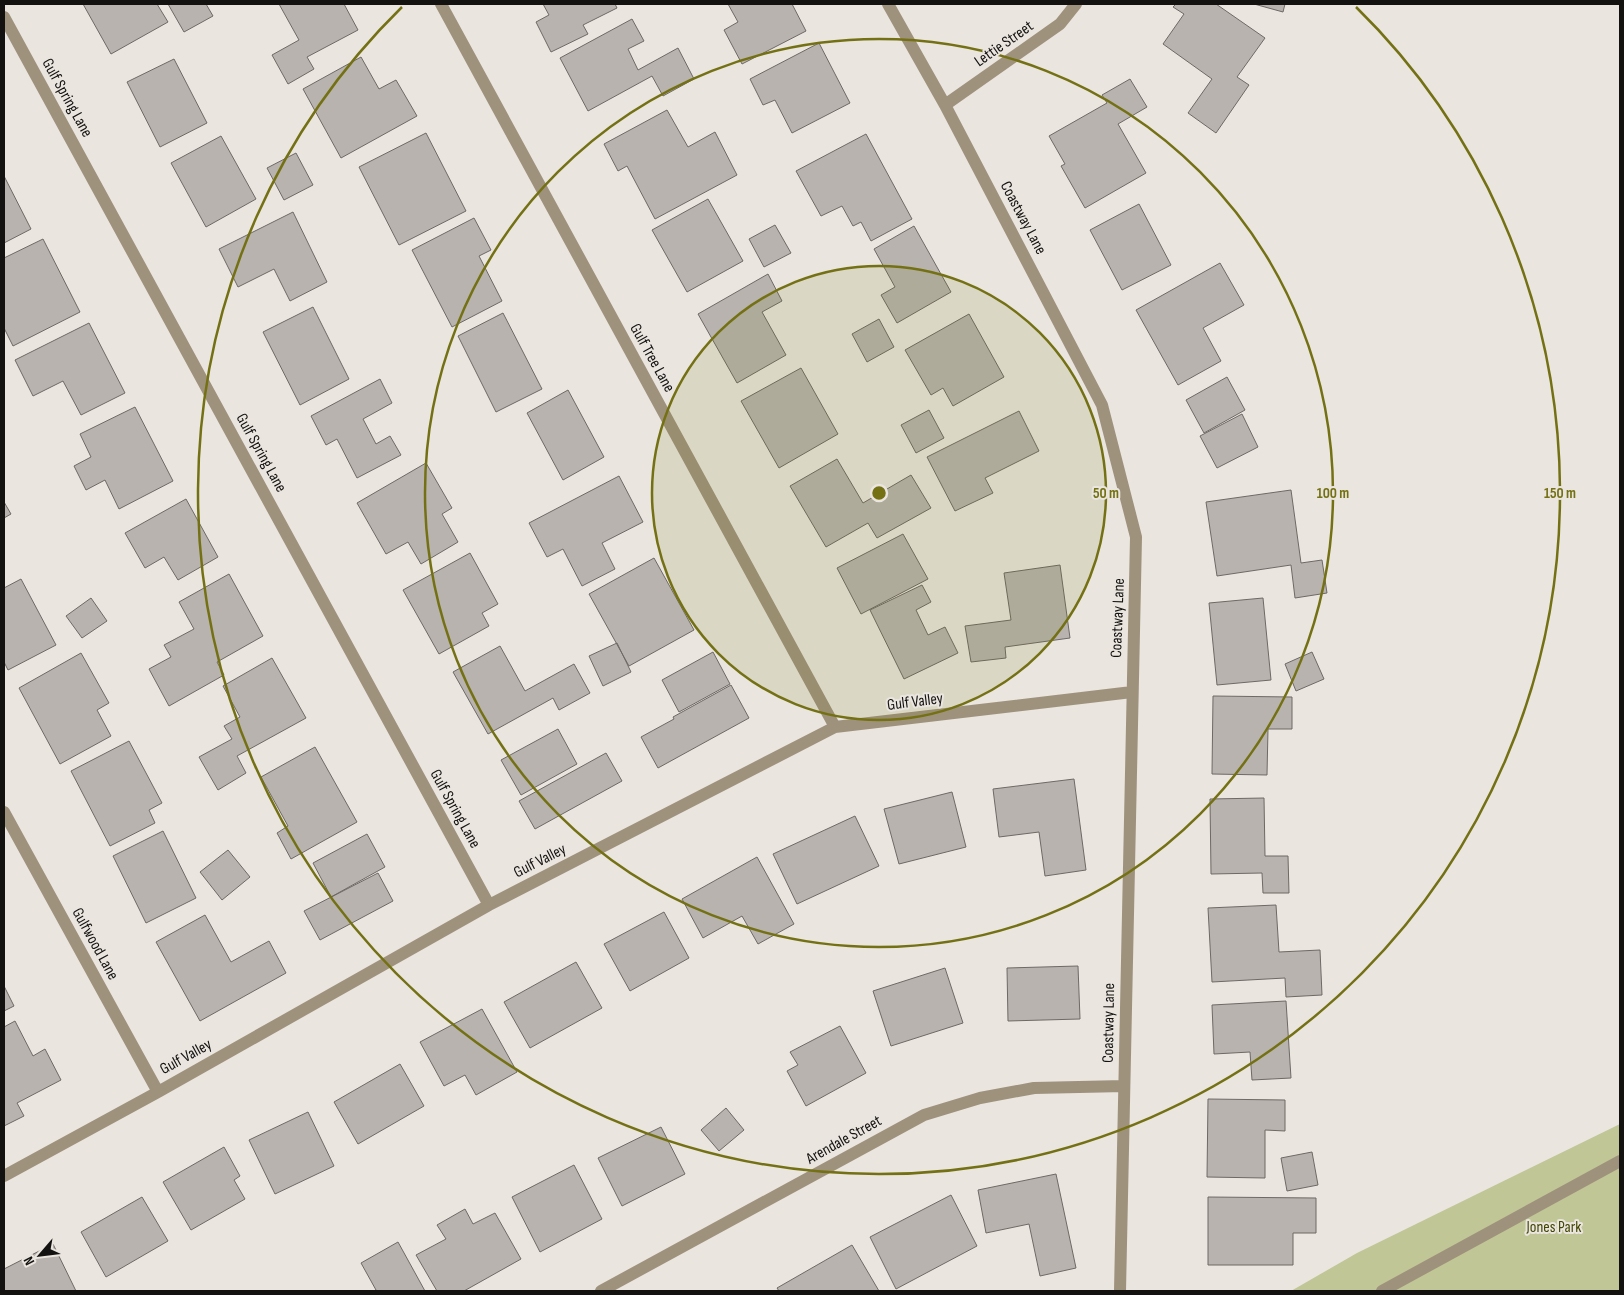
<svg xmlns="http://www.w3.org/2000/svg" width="1624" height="1295" font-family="'Sofia Sans Condensed',sans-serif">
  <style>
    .green { fill: #c0c696 }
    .building { fill: #b8b3ae; stroke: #6e6965 }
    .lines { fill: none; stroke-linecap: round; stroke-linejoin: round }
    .service { stroke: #9f927d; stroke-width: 12 }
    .minor { stroke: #9f927d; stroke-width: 12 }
    .ring { fill: none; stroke: #747114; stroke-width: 2.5 }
    .labels { text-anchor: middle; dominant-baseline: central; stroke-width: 4; stroke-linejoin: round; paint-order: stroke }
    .street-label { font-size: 16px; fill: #131210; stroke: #eae5df }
    .park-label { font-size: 16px; fill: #414501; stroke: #eae5df }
    .centre { fill: #747114; stroke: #eae5df; stroke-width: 2.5 }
    .ring-label { font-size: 15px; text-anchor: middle; font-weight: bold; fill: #747114; stroke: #eae5df; stroke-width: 4; stroke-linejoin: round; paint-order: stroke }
  </style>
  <rect width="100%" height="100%" fill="#eae5df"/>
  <!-- green -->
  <path class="green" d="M1620,1124V1291H1291L1357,1253Z"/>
  <!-- building -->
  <path class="building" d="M83,4H157L168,22L111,54Z
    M168,4H206L213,16L184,32Z
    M279,4H344L358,30L307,57L314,69L288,84L272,55L299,40Z
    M543,4H615L617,8L583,25L588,34L551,52L536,22L549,15Z
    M728,4H792L806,31L742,64L724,30L738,22Z
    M1176,4H1216L1265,38L1237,77L1249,85L1216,133L1188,113L1212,79L1163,44L1184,14L1173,7Z
    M1254,4H1285L1283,12Z
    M632,19L644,41L628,49L638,70L678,48L694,79L663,96L652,76L588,111L560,58Z
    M819,43L850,103L792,133L775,100L763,105L750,79Z
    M361,57L379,89L396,80L417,116L341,158L303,89Z
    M174,59L207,123L160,147L127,82Z
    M1130,79L1147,107L1118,124L1146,173L1085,208L1061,166L1065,164L1049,136L1107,103L1102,95Z
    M667,110L688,147L715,132L737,175L655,219L627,166L618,171L604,144Z
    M426,133L466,211L399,245L359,167Z
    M866,134L912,219L871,241L861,222L853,226L842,206L821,216L796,171Z
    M221,136L256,199L206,227L171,163Z
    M296,153L313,185L284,200L267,168Z
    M4,176L31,229L4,243Z
    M708,199L743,261L687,292L652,230Z
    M1139,204L1171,265L1122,290L1090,230Z
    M293,212L327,282L290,301L274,269L238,287L219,249Z
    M474,218L491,250L479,256L502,301L452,327L412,250Z
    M775,225L791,253L764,267L749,239Z
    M914,226L951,292L897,323L881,295L895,287L874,249Z
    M43,239L80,312L13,346L4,328V258Z
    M1220,263L1244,305L1203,328L1221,361L1178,385L1136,310Z
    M768,274L782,301L762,312L786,355L737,383L698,314Z
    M313,307L349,379L300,405L263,332Z
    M503,313L542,389L496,412L458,336Z
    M969,314L1004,377L953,406L943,388L931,395L905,350Z
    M879,319L894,347L867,362L852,334Z
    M89,323L125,393L81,415L63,381L33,396L15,360Z
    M801,368L838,434L779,468L741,401Z
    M1227,377L1245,410L1204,433L1186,400Z
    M380,379L392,403L363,419L376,444L390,436L401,455L357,478L337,439L326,445L311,416Z
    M568,390L604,457L563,480L527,413Z
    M135,407L173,481L119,509L105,480L86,490L74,466L91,457L80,434Z
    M929,410L944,438L916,453L901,425Z
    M1019,411L1039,451L985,478L993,493L955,511L927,457Z
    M1242,414L1258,447L1217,468L1200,436Z
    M837,459L863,503L911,475L931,508L877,538L868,523L826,547L790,486Z
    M426,463L452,508L442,514L458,542L421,564L408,542L386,554L357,503Z
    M619,476L643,522L602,543L615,569L582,586L563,549L547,557L529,523Z
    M1291,490L1301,563L1322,560L1327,593L1295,598L1291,565L1217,576L1206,502Z
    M186,499L218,557L178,580L164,557L145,568L125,533Z
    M4,502L11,514L4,518Z
    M903,534L928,579L861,614L837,568Z
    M470,553L498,604L482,613L489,626L439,654L403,590Z
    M654,558L694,630L629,666L589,594Z
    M1060,565L1070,638L1005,647L1006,658L971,662L965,626L1011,620L1004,573Z
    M229,574L263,636L217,662L224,675L169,706L149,669L171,657L164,645L194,629L179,602Z
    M21,579L56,645L8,670L4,662V588Z
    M922,585L931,602L916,610L928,635L945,627L958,653L904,679L870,610Z
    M91,598L107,621L82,638L66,616Z
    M1263,598L1271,680L1217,685L1209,603Z
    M617,643L631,672L603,686L589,656Z
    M500,646L525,691L574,664L590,693L559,710L553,698L488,734L453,672Z
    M713,652L730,684L679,712L662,680Z
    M1312,652L1324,679L1296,691L1285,664Z
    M81,653L109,703L97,710L111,736L60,764L19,688Z
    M272,658L306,718L237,756L246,773L218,790L199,757L232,739L224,726L240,717L223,686Z
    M731,685L749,718L658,768L641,737L674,719L673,717Z
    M1213,696L1292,697V729H1268L1267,775L1212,774Z
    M558,729L577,764L521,795L501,760Z
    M129,741L162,803L149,810L155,823L110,846L71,771Z
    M315,747L357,822L291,859L277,833L288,826L261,777Z
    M606,753L622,781L535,829L519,801Z
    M1074,779L1086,870L1045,876L1039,832L999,837L993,789Z
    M952,792L966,847L899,864L884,809Z
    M1264,798L1265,856H1288L1289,893H1263L1262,873L1211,874L1210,799Z
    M855,816L879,866L797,904L773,854Z
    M163,831L196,898L146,923L113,856Z
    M367,834L385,867L331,897L313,863Z
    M228,850L250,877L222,900L200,872Z
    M757,857L794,924L758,944L742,916L703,938L682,899Z
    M378,873L393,901L320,940L304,911Z
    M1276,905L1279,952L1320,950L1322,995L1286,997L1285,978L1212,982L1208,908Z
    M664,912L689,958L630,991L604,944Z
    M205,915L231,962L269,941L286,973L200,1021L156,942Z
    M576,962L602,1008L530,1048L504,1002Z
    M1078,966L1080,1019L1008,1021L1007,968Z
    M945,968L963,1023L891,1046L873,991Z
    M4,986L14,1006L4,1011Z
    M1286,1001L1291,1078L1252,1080L1250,1052L1214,1054L1212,1005Z
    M482,1009L517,1072L476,1095L465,1075L444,1086L420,1042Z
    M15,1021L33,1056L45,1049L61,1080L17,1103L24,1116L4,1126V1027Z
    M840,1026L866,1073L806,1106L787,1071L798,1065L790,1052Z
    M400,1064L424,1106L358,1144L334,1102Z
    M1208,1099L1285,1100V1131L1265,1130V1178L1207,1177Z
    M726,1108L744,1130L719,1151L701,1130Z
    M308,1112L334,1166L275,1194L249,1140Z
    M661,1127L685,1174L622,1206L598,1158Z
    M224,1147L240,1176L234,1180L245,1199L191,1230L163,1182Z
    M1312,1152L1318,1185L1287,1191L1281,1158Z
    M574,1165L602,1219L540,1252L512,1197Z
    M1056,1174L1076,1268L1040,1276L1029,1224L986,1233L978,1190Z
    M951,1195L977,1246L896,1289L870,1237Z
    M142,1197L168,1241L106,1277L81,1232Z
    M1208,1197L1316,1198V1233H1293V1265H1208Z
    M465,1209L473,1224L495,1213L521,1259L464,1291H437L416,1255L446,1239L437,1225Z
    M398,1242L425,1291H373L376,1290L361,1263Z
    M53,1244L76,1291H4V1269Z
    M852,1245L879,1291H779L777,1288Z"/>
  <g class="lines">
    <!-- service -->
    <path class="service" d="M1382,1291L1620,1161"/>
    <!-- minor -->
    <path class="minor" d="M441,4L835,727
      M888,4L945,105L1102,405L1136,537L1120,1291
      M4,17L489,905
      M945,105L1060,24L1076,4
      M4,812L158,1092
      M4,1176L158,1092L489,905L835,727L1132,692
      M601,1291L924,1115L980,1098L1034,1088L1124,1086"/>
  </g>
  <!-- distance rings -->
  <circle cx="879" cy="493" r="227" fill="#747114" fill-opacity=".12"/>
  <g class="ring">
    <circle cx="879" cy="493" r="227"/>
    <circle cx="879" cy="493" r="454"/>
    <path d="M1356 7A681 681 0 1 1 402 7"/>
  </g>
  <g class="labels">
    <!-- street labels -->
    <g class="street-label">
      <text transform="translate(1004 44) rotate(-35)">Lettie Street</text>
      <text transform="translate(67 98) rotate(61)">Gulf Spring Lane</text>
      <text transform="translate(1023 218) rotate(62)">Coastway Lane</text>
      <text transform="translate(652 358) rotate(61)">Gulf Tree Lane</text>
      <text transform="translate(261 453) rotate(61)">Gulf Spring Lane</text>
      <text transform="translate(1118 618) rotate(-88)">Coastway Lane</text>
      <text transform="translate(915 702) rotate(-7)">Gulf Valley</text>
      <text transform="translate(455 809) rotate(61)">Gulf Spring Lane</text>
      <text transform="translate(540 861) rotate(-27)">Gulf Valley</text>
      <text transform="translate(95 944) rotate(61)">Gulfwood Lane</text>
      <text transform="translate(1109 1023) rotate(-89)">Coastway Lane</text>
      <text transform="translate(186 1057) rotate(-29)">Gulf Valley</text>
      <text transform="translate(844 1140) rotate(-29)">Arendale Street</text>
    </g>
    <!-- park labels -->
    <g class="park-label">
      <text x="1554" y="1227">Jones Park</text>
    </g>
  </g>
  <circle cx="879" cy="493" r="8" class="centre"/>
  <g class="ring-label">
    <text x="1106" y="498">50 m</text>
    <text x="1333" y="498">100 m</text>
    <text x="1560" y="498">150 m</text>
  </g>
  <!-- border -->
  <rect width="1624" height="1295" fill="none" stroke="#131210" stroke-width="10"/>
  <!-- north arrow -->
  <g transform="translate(40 1255) rotate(242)" stroke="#eae5df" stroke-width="4" paint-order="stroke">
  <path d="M0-4L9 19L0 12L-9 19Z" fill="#131210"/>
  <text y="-8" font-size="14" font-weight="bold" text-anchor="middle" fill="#131210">N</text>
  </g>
</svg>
